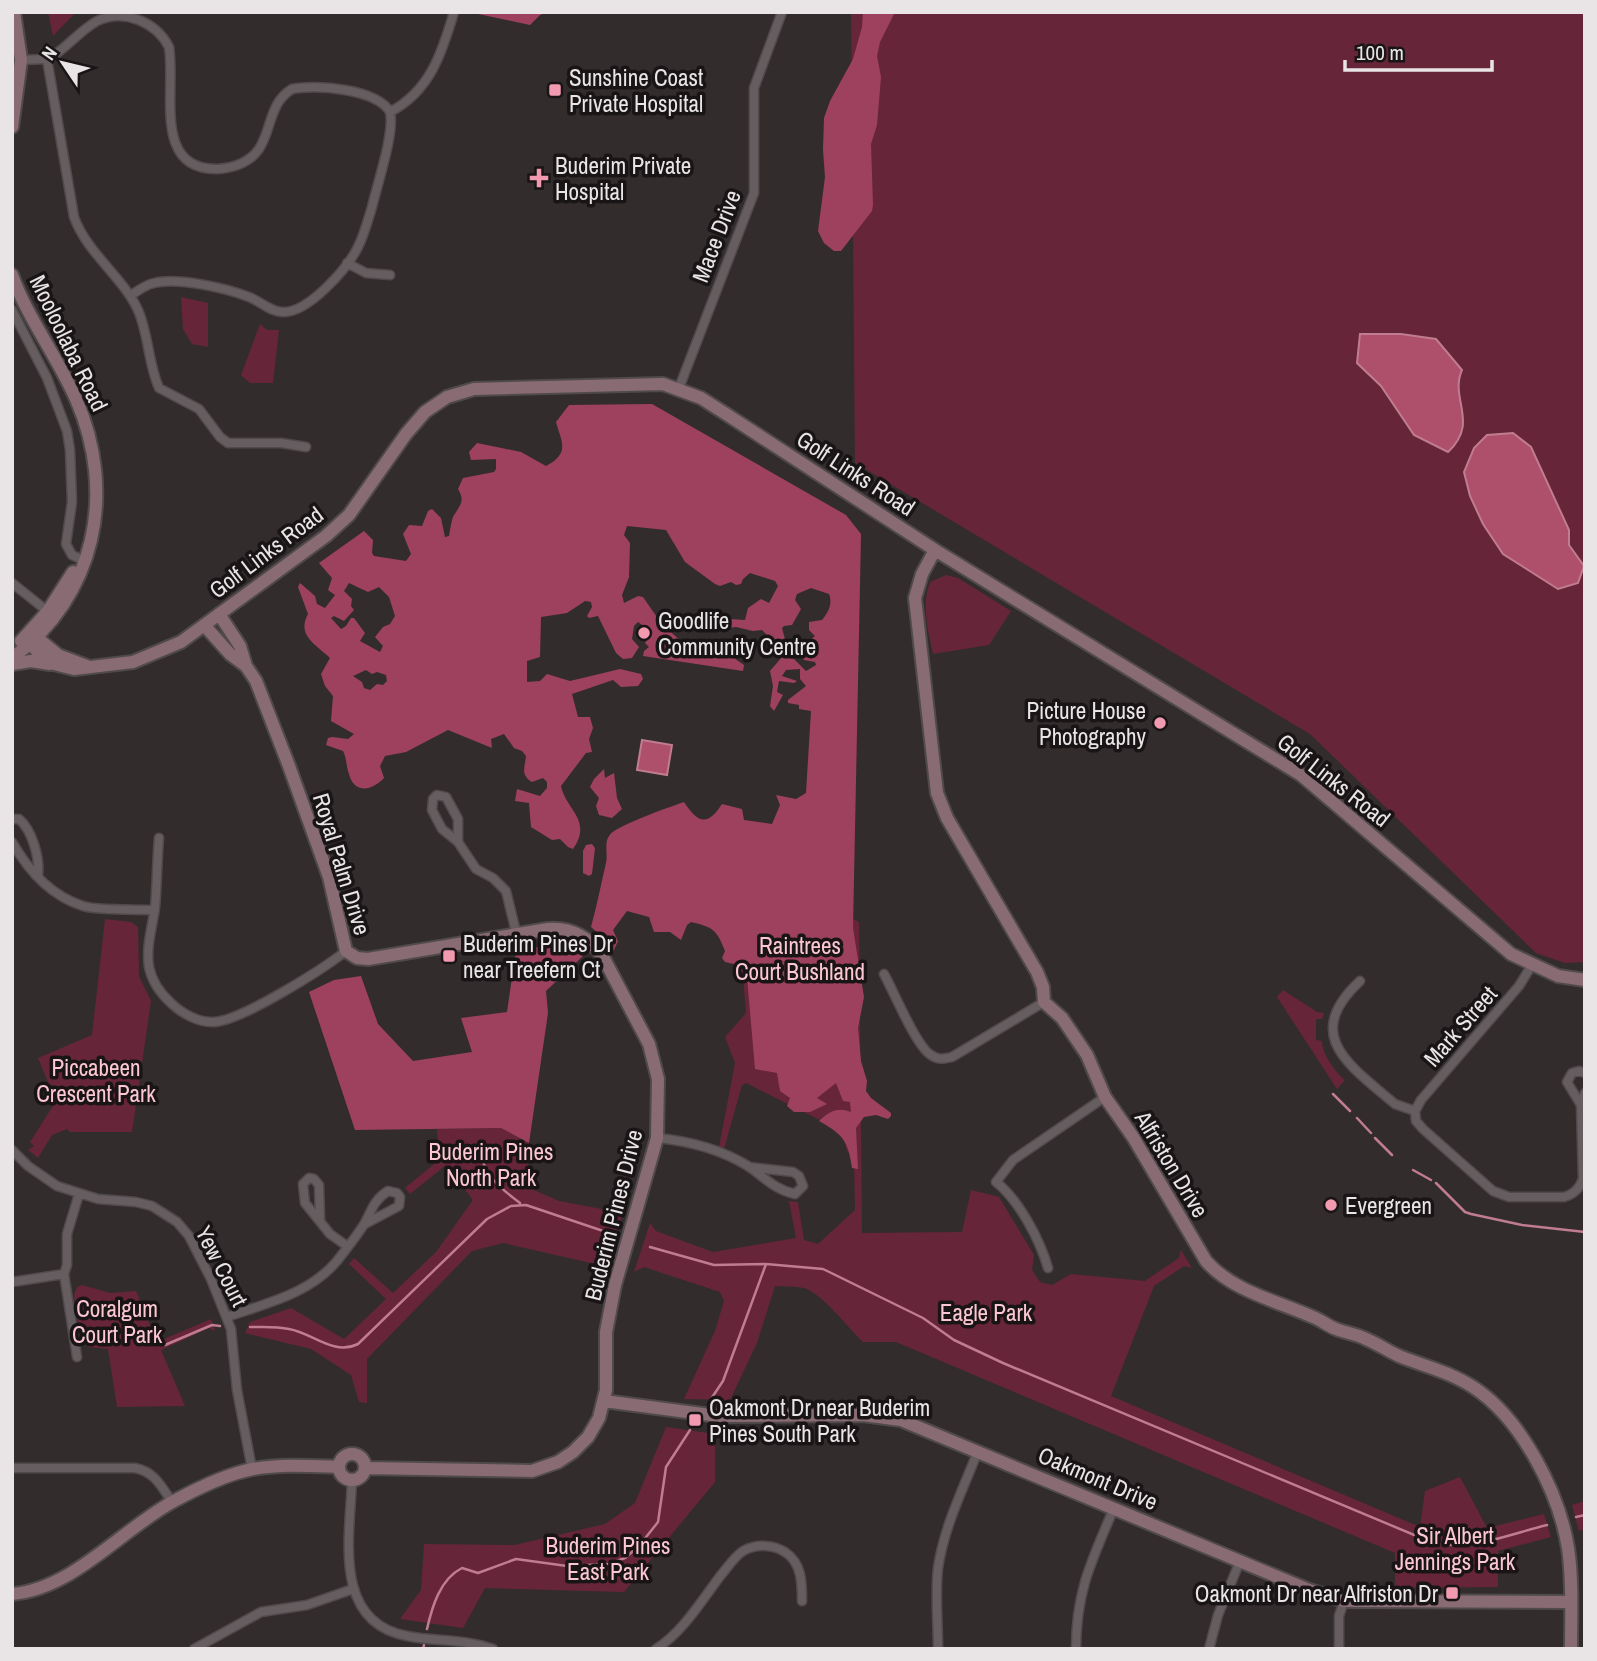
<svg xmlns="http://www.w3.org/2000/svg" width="1597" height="1661" font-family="'Archivo Narrow',sans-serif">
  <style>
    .green { fill: #67253a }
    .forest { fill: #9e415e; fill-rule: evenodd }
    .water { fill: #ae4f6b; stroke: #c07c90; stroke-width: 2 }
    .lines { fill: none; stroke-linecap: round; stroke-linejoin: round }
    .stream { stroke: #c07c90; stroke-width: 2.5 }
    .street-casing { stroke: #514a4c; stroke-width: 11 }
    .secondary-casing { stroke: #514a4c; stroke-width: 16 }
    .street { stroke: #655d5f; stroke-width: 8 }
    .secondary { stroke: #896c73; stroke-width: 12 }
    .poi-dot { fill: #f29ab0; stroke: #191516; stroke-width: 2.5 }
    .labels { text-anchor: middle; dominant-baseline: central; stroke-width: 7; stroke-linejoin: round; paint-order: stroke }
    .poi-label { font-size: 23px; fill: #e9e4e5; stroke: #191516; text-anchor: start }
    .street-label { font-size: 23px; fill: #e9e4e5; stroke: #191516 }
    .park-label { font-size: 23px; fill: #fcc7d3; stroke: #191516 }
  </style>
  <rect width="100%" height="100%" fill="#332c2d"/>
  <!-- green -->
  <path class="green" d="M48,12H76L53,36Z
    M851,12H1585V962L1565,963L1536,953L1310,734L855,463Z
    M181,297L208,303V347L192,344L183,329Z
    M260,324L267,330H279L273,383H250L241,375Z
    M946,575L958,578L1011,611L989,645L933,654C928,630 921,606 930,582Z
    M724,853L859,922L862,1233L962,1232L971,1190L999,1197L1034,1255L1032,1270L1040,1282L1052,1285L1071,1274L1145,1281L1179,1258L1181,1250L1192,1268L1184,1266L1154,1286L1111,1396L1420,1527L1425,1491L1460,1477L1487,1528L1544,1514L1551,1537L1498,1551V1587L1395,1588V1553L896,1342H863C848,1328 822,1293 804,1288C795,1286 784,1287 775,1286L757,1343L730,1400L684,1399L715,1331L724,1301L720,1292L644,1267L634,1272L650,1223L656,1231L713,1252L796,1238L789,1201L798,1202L804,1240L818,1244L855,1210L854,1158L847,1151L842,1131L746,1083L742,1085L724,1149L719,1147L735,1063L725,1037L746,1013L741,953L704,908Z
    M105,919L131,922L138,927L139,976L151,1001L132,1132H70L67,1129L52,1135L38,1158L28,1150L34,1146L30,1142L56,1101L38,1058L92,1035Z
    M1283,990L1317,1012L1324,1013L1322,1019H1316V1040L1322,1041C1322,1054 1335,1072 1345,1080L1337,1089L1277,997Z
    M501,1128L529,1143L527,1187L559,1201L623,1213L604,1266L503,1243L472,1251L367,1359V1403L359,1402L351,1375L311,1349L245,1333L250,1322L291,1308L344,1339L386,1299L349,1264L354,1258L393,1293L436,1252L473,1200L446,1165L410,1194L405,1188L439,1160L437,1129Z
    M82,1285L110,1293L136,1291L157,1342L211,1319L215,1331L209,1328L161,1350L185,1406L117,1407L108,1349L88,1347L86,1335L79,1332L74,1295L77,1287Z
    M666,1427L715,1434V1482L624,1592L485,1588L463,1628L400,1619L421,1590L424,1544L515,1545L605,1524L635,1503Z
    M1585,1501V1529L1579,1531L1572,1505Z"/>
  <!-- forest -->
  <path class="forest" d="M469,12H548L540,15L530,25Z
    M863,12H895L880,42L877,56L881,77L877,125L871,144L873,205L872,211L841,251H834L824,243L818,231L825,177L823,150L824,118L830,101L853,59L862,27Z
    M652,404L846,515L861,534L853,928L864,997L858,1028L861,1061L867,1081L866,1091L871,1098L891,1113V1116L888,1119L876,1115L864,1117L856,1128L858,1169L852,1168C848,1141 844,1135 819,1121C830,1111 837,1107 851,1112L850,1102L843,1101L836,1083L817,1098L827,1104L810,1112H794L787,1106L790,1098L780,1091L777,1073L755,1069L747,977L734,964L725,962L722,958L725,951C717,930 713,927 691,922L687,925L681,940L670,932H654L649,917L627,911L613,930L618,941L613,952L606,940L591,927C597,905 601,884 606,863C608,854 604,843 609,836C614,826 670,807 684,802C698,823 707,827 722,804L742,809L744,820L772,824L780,805L776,795L796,799L806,793L811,711L799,709V705L788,703V700L806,686L800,679V669L786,670L782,676L797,681L794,683L779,681L777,692L783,695L774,711L770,706L773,686L770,671L782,657L794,659L806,671L816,665L815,662L804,660L798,650L815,636L809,630V622L822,620C828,613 833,604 829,594L811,588L797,594L795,600L801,609L792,625L784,626L782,628L786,643L783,648L771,649L768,647L766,634L762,630L753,631L736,627L727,628L724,624L729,619L745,620L748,608L761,599L769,603L778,586L775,581L750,573L743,579L741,584L736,585L731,582L720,586L715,584L685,562L666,530L627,526L624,535L630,543L629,577L622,595L624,603L638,596L643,597L661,623L683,643L702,648L715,654L734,658L744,665L743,671L643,656L644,651L649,647L645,643L652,632L638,622L634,626L632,639L639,647L632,658L623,659L616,653L598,616L589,618L587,616L592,607L591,602L585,601L567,613L541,617L540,657L527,661V682L540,681L547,674L570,681L620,669L641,674L643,679L638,686L621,687L613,680L572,694L578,717H590L593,728L589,739L592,752L586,753L561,786C566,810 593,820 573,849L568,847L560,839L552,840L531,827L529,803L515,801L517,789L540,796L547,788V782L543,778L532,782C520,775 525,767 526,756L522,751L514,748L504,734L491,739L492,748L448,730L406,752L385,756L380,766L384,778C372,791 354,794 349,774C346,766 347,759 343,751L326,745L328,738L332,737L348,739L354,734L331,721L333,696L325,686L321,674L330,658C317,645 296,636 308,614L298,587L300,583L315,596L317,604L325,608L335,595L328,590L332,578L319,563L364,531L373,540L372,553L374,556L406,561L411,554L403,534L409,525L422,526L428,511L432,509L441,518L445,537L449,536C450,531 451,523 453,517C459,506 466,502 458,489L463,478L494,472L496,469V459L471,460L469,452L477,443L521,452L546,466C571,453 561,441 556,422L569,405ZM349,583L368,592L379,587L389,597L395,616L390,624L383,627L375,637L383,646L380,652L360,641L365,633L354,618H351L346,626L341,629L331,618L334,616L344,621L354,610L351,606L352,599L344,591ZM366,670L372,674L377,672L386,675L387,681L383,685L377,684L370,690L364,688L362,682L353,676Z
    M604,769L605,778L614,773L617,798L622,809L612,818L599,815L596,806L599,798L590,787L594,779Z
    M592,844L595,848L592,874L589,876L583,873V851L586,845Z
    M554,945H564L583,956L546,991L548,1013L529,1143L501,1128L355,1130L309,992L334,980L361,976L378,1024L413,1061L472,1052L461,1018L507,1012L516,950Z"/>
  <!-- water -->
  <path class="water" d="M1360,334H1401L1436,339L1462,370C1449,399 1480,422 1448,452L1414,435L1381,386L1357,363Z
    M1513,433L1531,447L1569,530V545L1584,566L1578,583L1558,589L1503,554L1483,524L1470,496L1464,472L1474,448L1487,435Z
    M642,740L672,745L667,775L637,770Z"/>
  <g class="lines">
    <!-- stream -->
    <path class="stream" d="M1333,1094L1350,1111
      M1357,1118L1371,1133
      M1375,1138L1392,1155
      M478,1146C485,1176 496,1185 520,1203
      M1413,1170L1431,1180
      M1436,1183L1465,1212L1471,1214L1522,1225L1585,1232
      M650,1247L714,1265L766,1264L823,1269L923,1318L954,1340L1003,1363L1431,1542C1469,1552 1510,1534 1547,1525
      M250,1327C262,1327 276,1326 289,1329C313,1333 333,1356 358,1344L487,1219L511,1206L526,1205L618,1236
      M165,1345L212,1325L220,1326
      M711,1399L723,1381L766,1264
      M1576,1517L1585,1515
      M427,1629C432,1607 440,1579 462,1568L478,1573L516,1559L567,1566L608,1564L625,1558L639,1546L658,1522L666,1467L690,1430
      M423,1649L424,1645"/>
    <!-- street casing -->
    <g class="street-casing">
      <path id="street" d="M47,59L74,217C87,253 122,276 138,310C149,335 148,364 159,388L199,409L220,437L228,443H281L306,447
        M21,60L47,59L53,56C68,46 81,30 97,21C124,8 156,22 169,47C176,90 152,170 217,169C233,168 249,163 259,149C272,129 269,103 292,89C316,84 377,89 390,112
        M390,112C430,91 442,53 454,12
        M347,263L366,273L390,275
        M130,296C137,291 145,285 154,283C177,277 226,288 249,297C260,301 270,312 283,312C308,313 347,269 358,247C364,235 368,220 372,207C377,185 395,132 390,112
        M12,310L47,378L67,431L70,450L72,502L66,544L72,555L85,561
        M679,388L754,193V88L782,12
        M12,583L51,614
        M12,819H19C32,830 40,858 38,875
        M159,838C157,861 157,885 155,908C152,928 146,946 149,967C152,982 160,993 171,1003C181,1013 199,1023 214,1022C241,1021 323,969 346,951
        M12,842C28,870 51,896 83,906C100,911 135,909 154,910
        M458,842V819L446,797L437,795L433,799L432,810L442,829L458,842L476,869L493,878L506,891L517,936
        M884,974C894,992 916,1046 931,1055C938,1060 944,1059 952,1057L1044,1002
        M1360,981C1304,1033 1345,1062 1389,1099L1395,1104L1415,1111
        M1585,1073L1579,1071L1572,1073L1567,1082L1581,1105L1585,1093
        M1415,1111L1416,1121L1423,1129L1493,1191L1509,1197H1564C1574,1194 1579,1189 1583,1179L1581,1105
        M1415,1111L1421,1100L1519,986L1532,965
        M657,1138C689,1141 720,1149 748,1166C764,1177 775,1190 795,1194L803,1186L799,1176L793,1172L749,1167
        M12,1150L28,1166L57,1186L98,1199L136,1202L152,1206L177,1222L189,1236L211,1279L231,1329L237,1390L252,1469
        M320,1219L319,1185L314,1179L309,1178L303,1184L305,1203L330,1234L347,1246
        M1048,1268C1040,1240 1019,1200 996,1182L1013,1160L1105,1097
        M12,1282L64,1274
        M227,1317C267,1303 309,1294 337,1261C346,1249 358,1235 366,1221C372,1209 375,1199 388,1191L397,1193L400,1197L399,1206L365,1224
        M77,1357L64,1274L67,1265V1234L79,1194
        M12,1468H135C155,1472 161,1486 172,1502
        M352,1480C350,1536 332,1622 407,1636C437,1642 461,1638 493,1649
        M194,1649L261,1612L307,1605L353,1589
        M656,1649C683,1632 702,1600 721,1575C728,1567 734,1557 743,1551C756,1544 772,1544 785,1552C802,1563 802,1583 802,1601
        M938,1649C938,1622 935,1594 938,1568C944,1527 963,1489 978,1451
        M1076,1649C1076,1591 1092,1560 1114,1508
        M1209,1649L1218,1615L1240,1561
        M1339,1649V1616L1344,1601"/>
    </g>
    <!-- secondary casing -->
    <g class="secondary-casing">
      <path id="secondary" d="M12,127L21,60L14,12
        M12,275C28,319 57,356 76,399C117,493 96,596 12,658
        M935,550L922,574L915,598L937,793L947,818L1037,972L1043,987L1044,1002L1062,1018L1087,1055L1105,1097L1133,1137L1206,1261C1232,1291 1277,1301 1313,1317C1321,1320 1328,1326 1336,1329C1346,1333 1357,1334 1366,1339C1378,1344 1388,1351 1399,1356C1424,1366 1450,1372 1473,1387C1521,1418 1559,1492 1568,1548C1573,1581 1571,1616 1571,1649
        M219,614L240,646L246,666L256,681L289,766L329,877L346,951L357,958L368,959L548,929C571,927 588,937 602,955L649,1044L658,1079L657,1138L615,1285L606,1332V1390L599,1418L588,1437L573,1452L558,1462L532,1471L365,1468
        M204,625L230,654L246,666
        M31,633L58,655L87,666
        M25,637L38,652L54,664L74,669L133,662L181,642L326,536L349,515L406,434L425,412L447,397L474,389L663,384L701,398L726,414L935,550L1301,775L1511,954L1558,976L1585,980
        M21,641L48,611L73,572
        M12,664L31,661L50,664
        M604,1401L718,1416L863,1415L901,1420L1309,1590L1344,1601L1571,1602
        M339 1467a13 13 0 1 1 26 0a13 13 0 1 1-26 0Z
        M12,1594C73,1589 122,1529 174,1501C198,1488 226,1474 253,1469C282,1464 311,1466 339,1467"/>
    </g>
    <!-- street -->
    <use href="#street" class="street"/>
    <!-- secondary -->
    <use href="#secondary" class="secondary"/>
  </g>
  <!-- markers -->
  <g class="poi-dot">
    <rect x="548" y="83" width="14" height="14" rx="3.5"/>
    <path d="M535.5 167.5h7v7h7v7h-7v7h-7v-7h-7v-7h7z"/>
    <circle cx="644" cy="633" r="7"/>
    <circle cx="1160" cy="723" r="7"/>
    <rect x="442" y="949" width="14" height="14" rx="3.5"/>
    <circle cx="1331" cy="1205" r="7"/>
    <rect x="688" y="1413" width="14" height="14" rx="3.5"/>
    <rect x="1445" y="1586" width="14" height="14" rx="3.5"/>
  </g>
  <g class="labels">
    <!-- poi labels -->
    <g class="poi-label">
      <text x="569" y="77">Sunshine Coast<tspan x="569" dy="26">Private Hospital</tspan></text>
      <text x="555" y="165">Buderim Private<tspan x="555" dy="26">Hospital</tspan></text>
      <text x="658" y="620">Goodlife<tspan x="658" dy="26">Community Centre</tspan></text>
      <text x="1146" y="710" text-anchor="end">Picture House<tspan x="1146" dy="26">Photography</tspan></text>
      <text x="463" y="943">Buderim Pines Dr<tspan x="463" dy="26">near Treefern Ct</tspan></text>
      <text x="1345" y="1205">Evergreen</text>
      <text x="709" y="1407">Oakmont Dr near Buderim<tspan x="709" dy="26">Pines South Park</tspan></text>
      <text x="1438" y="1593" text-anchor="end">Oakmont Dr near Alfriston Dr</text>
    </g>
    <!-- street labels -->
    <g class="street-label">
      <text transform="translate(716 236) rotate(-69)">Mace Drive</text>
      <text transform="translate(69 343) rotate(64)">Mooloolaba Road</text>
      <text transform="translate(856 473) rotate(33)">Golf Links Road</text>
      <text transform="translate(266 552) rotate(-37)">Golf Links Road</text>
      <text transform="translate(1334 780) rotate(38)">Golf Links Road</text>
      <text transform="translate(342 864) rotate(73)">Royal Palm Drive</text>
      <text transform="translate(1460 1026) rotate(-49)">Mark Street</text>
      <text transform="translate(1172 1164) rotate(59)">Alfriston Drive</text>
      <text transform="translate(613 1215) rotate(-76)">Buderim Pines Drive</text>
      <text transform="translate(222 1266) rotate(63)">Yew Court</text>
      <text transform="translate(1098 1478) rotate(23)">Oakmont Drive</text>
    </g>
    <!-- park labels -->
    <g class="park-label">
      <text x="800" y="945">Raintrees<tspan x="800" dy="26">Court Bushland</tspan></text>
      <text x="96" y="1067">Piccabeen<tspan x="96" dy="26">Crescent Park</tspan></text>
      <text x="491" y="1151">Buderim Pines<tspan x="491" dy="26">North Park</tspan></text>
      <text x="117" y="1308">Coralgum<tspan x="117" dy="26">Court Park</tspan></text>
      <text x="986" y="1312">Eagle Park</text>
      <text x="1455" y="1535">Sir Albert<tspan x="1455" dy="26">Jennings Park</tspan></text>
      <text x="608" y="1545">Buderim Pines<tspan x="608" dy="26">East Park</tspan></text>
    </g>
  </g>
  <!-- border -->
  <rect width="1597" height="1661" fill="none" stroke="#e9e4e5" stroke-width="28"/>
  <!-- north arrow -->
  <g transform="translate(63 63) rotate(305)" stroke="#191516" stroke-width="5" paint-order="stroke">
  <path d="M0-5L12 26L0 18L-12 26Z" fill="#e9e4e5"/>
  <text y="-10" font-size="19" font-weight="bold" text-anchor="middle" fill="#e9e4e5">N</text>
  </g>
  <!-- scale -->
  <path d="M1345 60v10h147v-10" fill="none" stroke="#e9e4e5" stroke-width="3.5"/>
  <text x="1356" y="60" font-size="21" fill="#e9e4e5" stroke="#191516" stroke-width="5" paint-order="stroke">100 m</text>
</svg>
